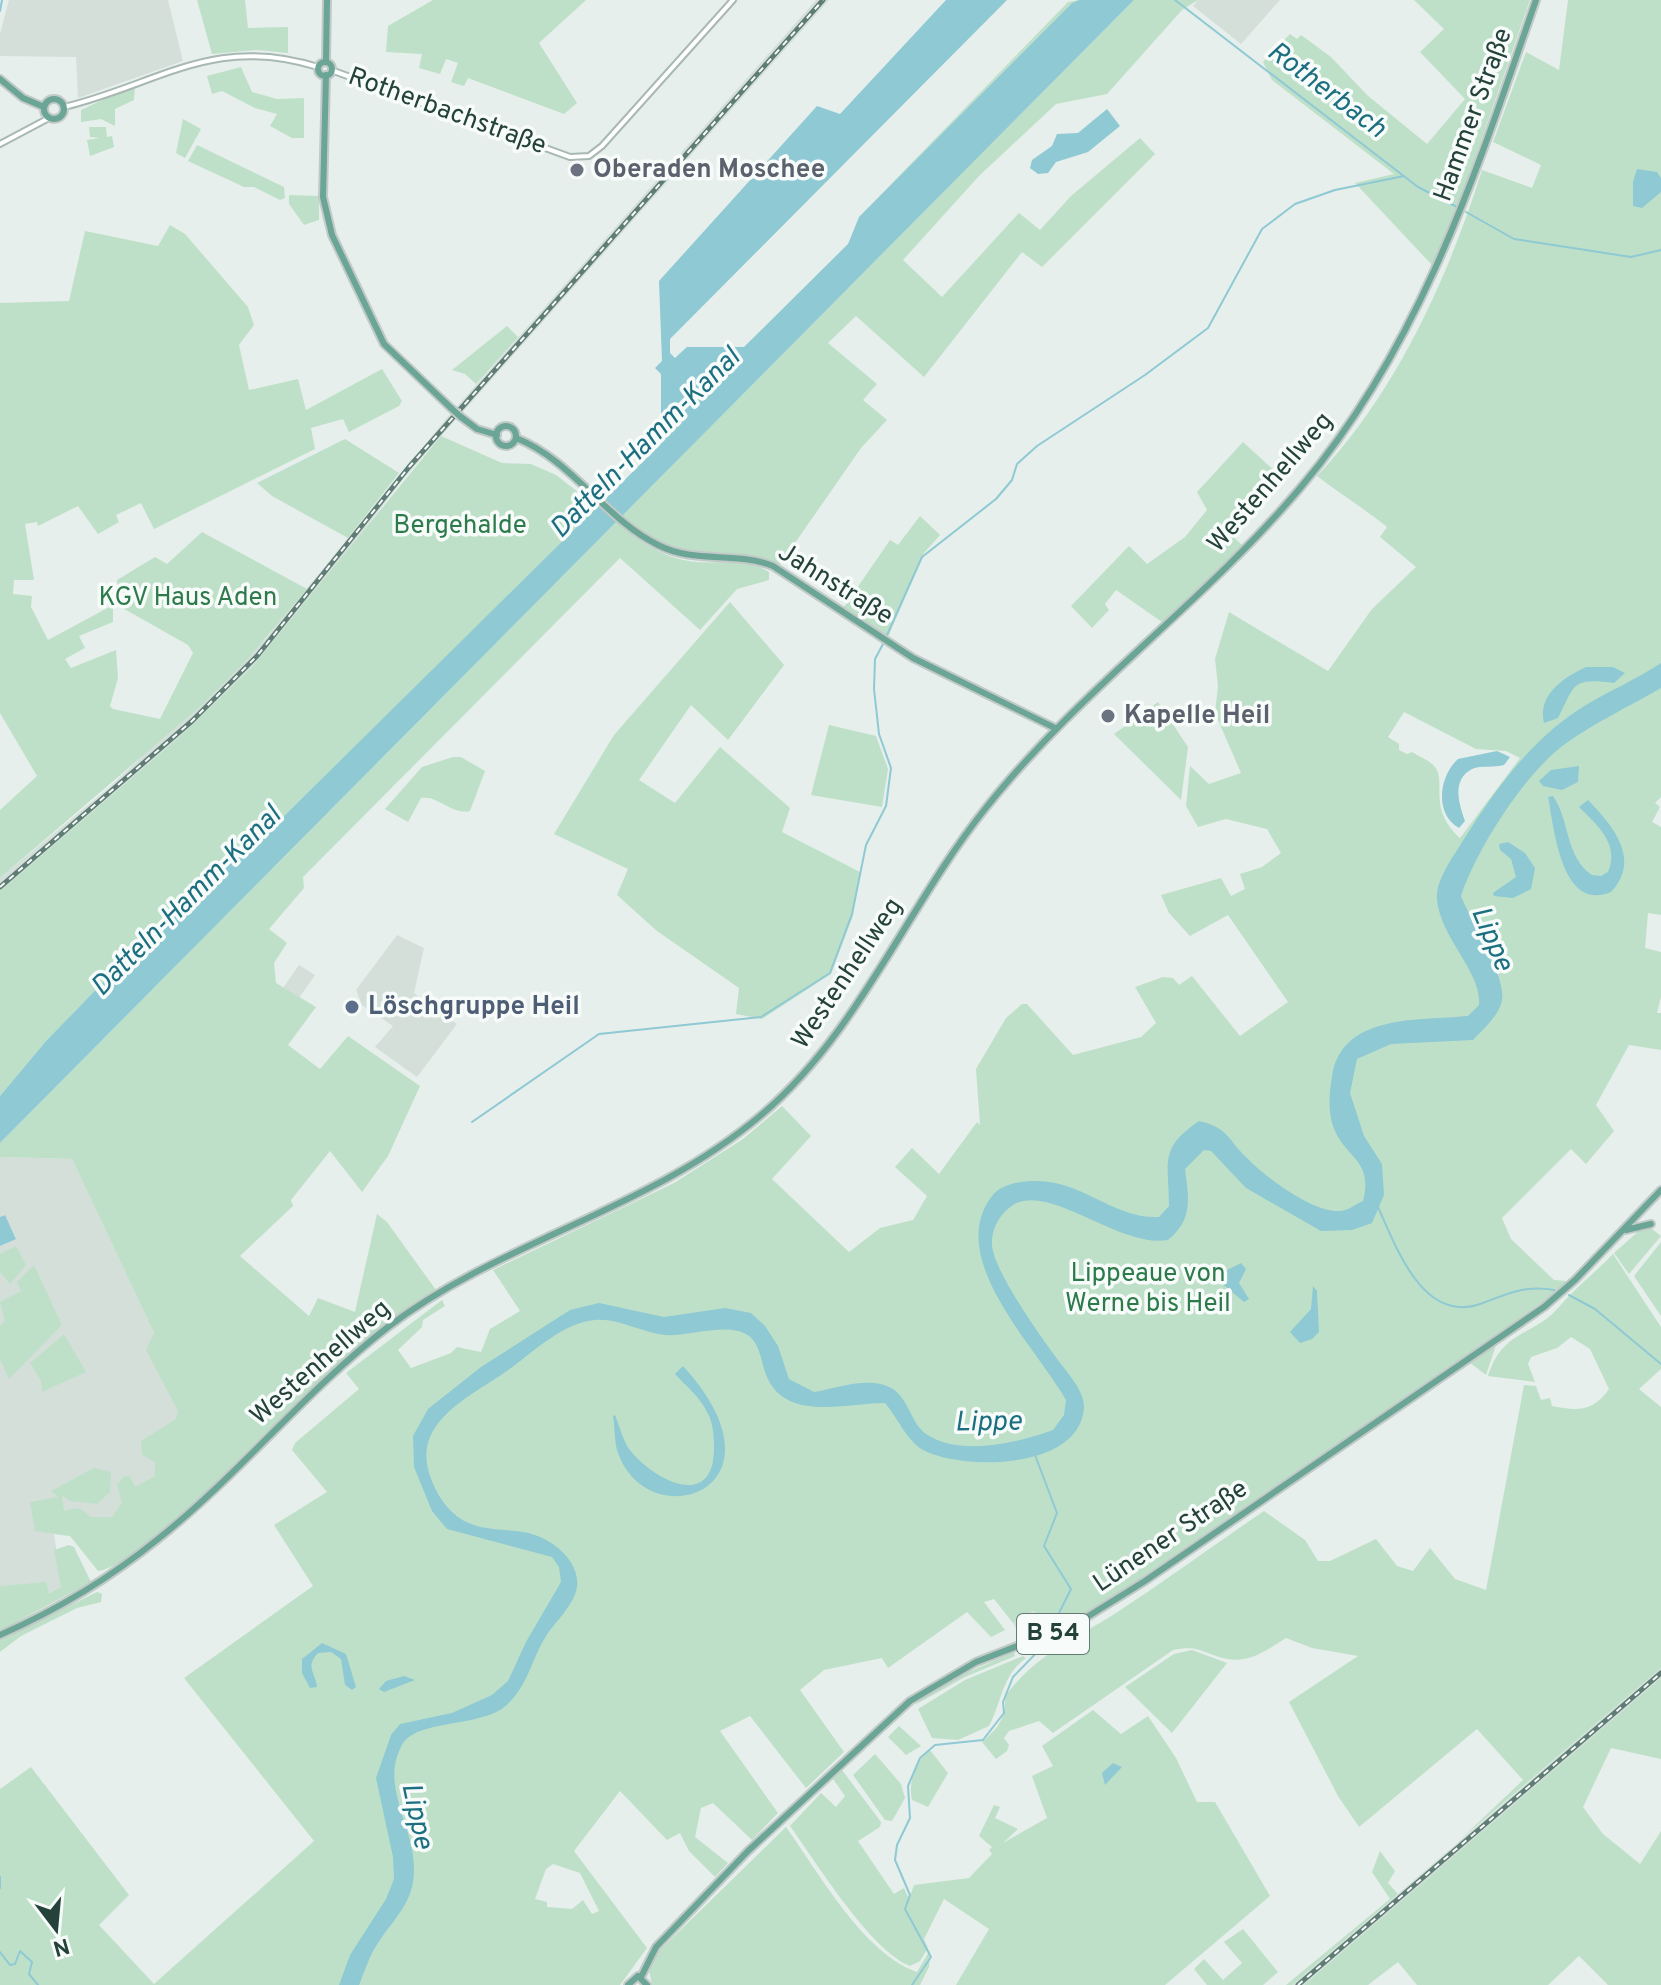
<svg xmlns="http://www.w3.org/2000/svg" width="1661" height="1985" font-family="Overpass,sans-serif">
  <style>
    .built { fill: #d4dfda }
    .green { fill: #bfe0c8; fill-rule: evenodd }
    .water { fill: #8ec9d4 }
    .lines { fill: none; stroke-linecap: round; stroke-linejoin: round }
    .stream { stroke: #8ec9d4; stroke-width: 2 }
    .minor-casing { stroke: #a8b8b2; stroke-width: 8 }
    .major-casing { stroke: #c2cac8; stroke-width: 10 }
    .minor { stroke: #fff; stroke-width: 4 }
    .major { stroke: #6aa596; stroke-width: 6 }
    .rail-casing { stroke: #5f7d75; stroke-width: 5 }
    .rail { stroke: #f7fbf9; stroke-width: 2; stroke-dasharray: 6; stroke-linecap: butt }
    .major-bridge-casing { stroke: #c2cac8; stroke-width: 10; stroke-linecap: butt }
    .major-bridge { stroke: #6aa596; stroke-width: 6 }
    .worship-dot { fill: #6b7280; stroke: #f7fbf9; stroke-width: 3 }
    .service-dot { fill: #5c6f8a; stroke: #f7fbf9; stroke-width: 3 }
    .labels { text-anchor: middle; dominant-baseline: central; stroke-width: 7; stroke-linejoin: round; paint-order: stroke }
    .shield { fill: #f7fbf9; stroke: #637a73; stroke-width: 2 }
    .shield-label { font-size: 24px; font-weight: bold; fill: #24423a }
    .street-label { font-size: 26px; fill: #24423a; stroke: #f7fbf9 }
    .worship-label { font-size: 26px; font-weight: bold; fill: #5b616d; stroke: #f7fbf9; text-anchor: start }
    .park-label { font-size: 26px; fill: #2d7a4b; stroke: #f7fbf9 }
    .service-label { font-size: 26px; font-weight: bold; fill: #4e5e75; stroke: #f7fbf9; text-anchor: start }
    .water-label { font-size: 28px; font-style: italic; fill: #1c6f80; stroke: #f7fbf9 }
  </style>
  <rect width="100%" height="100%" fill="#e6efeb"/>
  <!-- built -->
  <path class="built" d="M9,0H168L183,61L78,98L76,57L0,56V34Z
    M816,0H829L403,479L334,569L252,667L177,739L0,891V878L110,787L267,637L446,419Z
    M1198,0H1280L1241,44L1193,6Z
    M397,935L424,948L414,993L457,1024L417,1077L375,1047L393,1026L362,1005L356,990Z
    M299,965L315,975L299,998L283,988Z
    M0,1157L72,1159L154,1333L198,1398L164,1489L82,1549L70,1536L54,1534L62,1587L0,1614V1246L16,1238L4,1215L0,1217Z
    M1034,1609L1042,1619L1050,1611L1049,1630L1022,1641L1013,1623Z
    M1661,1668V1678L1521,1799L1304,1985H1292Z"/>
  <!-- green -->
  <path class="green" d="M197,0H245L248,28L288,27V53L257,50L212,54Z
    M433,0H586L539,43L577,103L564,114L468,78L464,86L451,82L458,63L446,59L440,74L419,68L422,54L386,52L388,26Z
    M1079,0L1072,3L859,217L1068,2Z
    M1134,0H1198L1182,10L1107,94L1056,104L979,176L903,260L942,297L1019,213L1040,230L1071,196L1140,138L1155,154L1042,267L1022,252L924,377L856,316L828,343L877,384L863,400L887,420L861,448L779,566C717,538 685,571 625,517L619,524C642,543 665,559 696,562C720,564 747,558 769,572V580L737,589L700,630L620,558L303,877L304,888L269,929L287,943L274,963L276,983L316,1007L288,1045L320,1069L348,1036L420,1086L388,1156L362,1192L330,1151L291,1200L293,1206L240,1256L309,1316L318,1298L355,1312L377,1214L387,1222L436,1290C399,1316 363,1343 329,1373C285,1411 145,1565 98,1571L70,1536L35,1531L30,1502L58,1497L51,1491L94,1468L111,1472L110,1492L97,1504L70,1501L62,1495L64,1511C77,1507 81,1507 90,1517H112L122,1503L117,1485L123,1477L130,1476L135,1487L155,1476V1462L142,1455L141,1441L176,1419L178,1411L146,1350L154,1333L72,1159L0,1157V1143Z
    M1414,0H1530L1464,190L1432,265L1355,183L1394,174L1272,80L1263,62L1290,34L1297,39L1301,35L1331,57L1367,95L1427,144L1465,99L1420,52L1444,29Z
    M1568,0H1661V797L1655,803L1660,807L1652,822L1661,827V915L1648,913L1645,948L1661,952V997L1657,1013H1661V1050L1629,1045L1596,1105L1614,1131L1586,1164L1571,1149L1502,1218L1511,1239L1554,1280L1566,1281L1563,1288L1093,1611L1048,1631L1034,1610L1013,1623L994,1599L984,1602L1005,1630L991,1637L967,1612L888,1668L882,1658L824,1670L800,1690L844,1752L806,1788L750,1716L720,1731L778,1813L752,1840L713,1803L701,1808L695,1837L728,1863L715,1877L689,1851L680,1833L667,1840L620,1791L574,1851L647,1948L620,1985H0V1789L31,1767L129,1895L99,1925L154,1984L314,1841L184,1678L313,1586L274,1525L327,1492L292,1450L295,1443L359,1389L346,1373L442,1300L445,1306L423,1320L422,1327L398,1350L411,1368L451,1353L457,1347L481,1352L490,1329L520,1311L493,1270L674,1183L743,1139L782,1106L811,1136L772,1179L849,1252L880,1228L913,1220L927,1196L895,1167L912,1148L939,1174L977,1122L980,1125L976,1069L1006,1018L1022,1004H1027L1073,1055L1141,1037L1156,1023L1135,987L1163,977L1173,978L1179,985L1192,976L1240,1036L1288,1002L1228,915L1190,936L1169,913L1161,895L1221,878L1231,896L1245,889L1240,874L1262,867L1281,853L1267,829L1226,819L1198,827L1186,806L1190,766L1209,784L1241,773L1215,713L1218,686L1215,659L1229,612L1328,671L1372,609L1416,567L1380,537L1387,527C1362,507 1342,495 1317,476C1396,393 1448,278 1482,170L1532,188L1541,165L1493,142L1526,52L1559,70ZM1404,712L1476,749L1506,751L1520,758L1460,838C1426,807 1448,781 1434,766C1429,760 1418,756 1412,752L1407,754L1399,750V744L1388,737ZM553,1864L580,1873L599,1911L592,1914L583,1900L572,1909L547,1907V1902L535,1899L546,1869Z
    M241,67L252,92L277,99L304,98V138H292L270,126L277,114L255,108L222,91L212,94L207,76Z
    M135,85L134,100L115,109V126L101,119L81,122V110Z
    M183,119L201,129L185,158L176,153Z
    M89,127H106L107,137L112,136L114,147L90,156L87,140L100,138L90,137Z
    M197,145L284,187L285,198L280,200L254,187H244L188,161Z
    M289,195L319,196V220L304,225L289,204Z
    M170,225L185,234L248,307L254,325L239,345L249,390L298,379L306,410L382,369L402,401L399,406L349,432L343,419L311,428L315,449L154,529L141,503L116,515L119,522L98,534L78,506L38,526L37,522L25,524L34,580H14L13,594L32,596L31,607L48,640L113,605V622L79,636L85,648L65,659L71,668L116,650L118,678L110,706L113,709L160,719L193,653L188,645L119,606L117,580L155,557L167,564L202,532L307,589L245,662L202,705L0,878V810L37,776L0,713V303L69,301L85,231L158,246Z
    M507,326L518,337L476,384L465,374L452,370Z
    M441,436L502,463L531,464L556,475L592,503L599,497L606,501L277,823L156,928L46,1041L0,1096V891L177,739L252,667Z
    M345,439L399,473L348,538L272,496L257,483Z
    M1243,442L1277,473L1225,529L1243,546L1162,622L1116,590L1105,604L1109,610L1092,628L1071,606L1129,546L1147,564L1185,537L1207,510L1197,492Z
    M920,516L940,535L924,553L888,637L844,607L890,540L898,545Z
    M730,602L784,665L728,740L691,705L639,780L675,803L720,747L790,808L782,832L860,872L853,916L831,974L762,1019L736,1014L739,988L657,931L617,895L628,869L554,834L614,735Z
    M1158,702L1188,747L1181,800L1114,734Z
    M829,725L876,736L888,769L882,807L811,795Z
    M453,757H461L485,771L470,811C451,815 439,795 421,798L408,822L385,809L422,767Z
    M1641,1229H1652L1661,1236L1629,1274L1614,1253Z
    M1661,1242V1316L1634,1276Z
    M16,1246L26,1265L10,1284L0,1272V1254Z
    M1613,1254L1661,1327V1369L1639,1389L1661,1407V1668L1461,1839L1523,1780L1477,1729L1359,1827L1338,1796L1289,1702L1358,1656L1312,1648L1286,1638C1269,1649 1250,1663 1228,1659C1203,1654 1200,1644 1173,1650L1053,1733L1039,1721L1009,1731L1004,1738L1009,1745L1007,1751L996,1759L982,1742C998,1728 1006,1719 1005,1697C1033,1656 1074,1640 1116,1613C1166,1580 1214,1545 1264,1511L1305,1540L1318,1561H1330L1376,1539L1397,1566L1413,1571L1430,1548L1455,1579L1486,1590L1524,1385L1536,1386L1541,1400L1550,1398L1552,1406C1577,1411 1593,1412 1609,1389L1590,1349L1571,1337L1557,1348L1531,1357L1528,1364L1535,1382L1488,1376C1503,1329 1533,1337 1559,1307C1575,1288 1595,1273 1613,1254Z
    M34,1265L62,1325L9,1379L0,1360V1326L5,1321L0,1302L21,1291L17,1282Z
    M64,1334L86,1372L42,1392L41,1381L30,1363Z
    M1496,1345L1486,1375L1469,1362Z
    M69,1545L74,1547L91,1582L0,1631V1586L46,1582L49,1593L61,1587L54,1550Z
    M97,1592L102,1594L101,1602L77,1608L21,1636L0,1652V1640Z
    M1192,1650L1227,1663L1172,1733L1125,1687L1174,1654Z
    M1014,1652L1015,1656L965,1677L915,1705L939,1685Z
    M1023,1656L1026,1658C1002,1675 1002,1702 989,1726L958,1740L932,1738L918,1709L965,1680Z
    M1661,1678V1759L1611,1748L1583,1807L1603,1834L1640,1864L1661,1831V1985H1608L1579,1956L1548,1985H1417L1398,1962L1368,1985H1304Z
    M1093,1710L1121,1734L1148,1716L1176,1758L1197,1802H1215L1270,1896L1165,1985H956L989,1929L944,1899L924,1939L928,1948L920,1961L910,1966C870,1950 816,1862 790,1826L821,1793L836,1807L845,1796L833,1779L842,1770L881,1822L880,1827L858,1841L894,1894L904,1888L909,1899L914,1885L969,1878L992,1854L989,1850L992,1847L979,1836L994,1805L1000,1807L995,1818L1018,1829L1003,1843L1047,1818L1032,1776L1053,1766L1042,1746Z
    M899,1726L921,1746L906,1755L888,1737Z
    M930,1750L948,1773L928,1807L912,1800C908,1782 915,1761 930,1750Z
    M875,1754L901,1784L905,1798L892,1821L885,1820L853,1775Z
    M786,1827C819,1873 863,1953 917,1972L930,1950L929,1967L920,1985H652L649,1970L659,1951Z
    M1380,1851L1395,1871L1388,1883L1398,1894L1292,1985H1286L1390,1899L1372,1872Z
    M1243,1929L1278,1972L1263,1985H1207L1194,1969L1204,1959L1223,1980L1242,1963L1224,1942Z"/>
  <!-- water -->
  <path class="water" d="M946,0H1007L670,339V353L675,358L687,347H744L848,244L859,217L1072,3L1079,0H1134L0,1143V1096L46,1041L156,928L277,823L661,444V374L655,368L662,361L659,281L817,106L840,114Z
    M1107,109L1120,126L1088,152L1056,162L1048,173L1038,174L1030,168L1032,160L1052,146L1057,134L1078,133Z
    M1637,169L1657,172L1661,178V192L1642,208L1633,206V182Z
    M1661,663V688C1630,706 1594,723 1565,744C1525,773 1476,850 1461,896C1471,922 1506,975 1502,1000C1499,1016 1484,1028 1473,1040L1391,1044L1357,1059L1350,1093L1364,1136L1382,1164L1384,1195L1372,1223L1352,1230L1321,1231L1246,1188L1211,1151L1204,1150L1185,1169C1189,1199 1193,1220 1168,1240C1118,1249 1044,1177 1009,1208C998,1217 991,1231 992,1245C994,1272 1041,1337 1058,1360C1068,1374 1084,1390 1084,1407C1081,1470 963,1471 923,1450C906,1440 898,1418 885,1403C848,1403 786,1422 767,1377C761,1364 761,1345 749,1336C729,1321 689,1337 665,1335C643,1333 618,1318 595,1320C565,1322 534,1351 511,1368C473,1396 411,1420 430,1476C437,1496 450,1516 471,1524C491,1532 515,1528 535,1535C556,1542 580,1563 577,1587C574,1605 556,1621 546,1636C530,1662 528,1688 503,1708C477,1727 415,1720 402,1745C379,1786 415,1826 414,1870C414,1903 394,1918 378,1943C369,1956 365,1971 359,1985H339L350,1955L386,1899L394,1879L393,1857L376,1778L391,1735L400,1724L452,1713L492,1695L508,1681L526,1642L561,1582L559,1567L552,1557L447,1529L432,1511L414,1467L413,1436L428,1409L481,1367L570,1310L599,1303L664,1317L725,1308L751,1313L765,1326L778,1346L789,1379L814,1392C837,1388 871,1375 893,1389C909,1400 911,1423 926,1434C960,1457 1018,1443 1053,1430L1064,1415L1066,1400C1037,1348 944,1258 992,1196C1004,1180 1037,1179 1055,1183C1091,1190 1120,1219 1159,1217L1169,1206C1169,1162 1158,1149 1199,1121C1229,1128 1227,1139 1247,1158C1265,1177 1313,1213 1340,1211C1347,1211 1356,1204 1363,1201C1374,1159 1344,1158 1333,1126C1328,1111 1329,1092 1332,1077C1341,1013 1419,1021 1468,1016L1479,1005C1482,972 1441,939 1437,900C1435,880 1454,856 1464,839C1497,787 1532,738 1586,705C1611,690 1637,679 1661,663Z
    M1586,667H1613L1625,673L1614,683C1570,677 1575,686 1558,718L1544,723C1537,695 1564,677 1586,667Z
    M1497,751L1510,757L1504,765C1495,768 1481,765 1472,769C1451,780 1459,804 1465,821L1459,828C1434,814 1439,776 1458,759Z
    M1579,766L1578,782L1562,790L1543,786L1539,781L1551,770Z
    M1553,796C1570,820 1565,857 1592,875L1601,876L1608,872C1620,844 1597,825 1579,807L1588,800C1612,825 1642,859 1611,892C1561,913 1554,827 1548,797Z
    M1508,842L1525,853L1535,868L1531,889L1513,898L1494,896L1493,893L1516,877L1511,859L1500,850L1499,844Z
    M5,1215L16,1239L0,1246V1217Z
    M1241,1263L1246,1269L1239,1283L1249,1299L1244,1302L1220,1282L1223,1272Z
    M1313,1286L1317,1291L1319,1332L1312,1339L1300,1343L1290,1332L1311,1309Z
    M683,1366C796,1490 649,1539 618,1453C614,1442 615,1428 613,1416L615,1415C619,1425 623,1440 629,1449C653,1480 714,1512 714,1448C714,1436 713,1421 707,1412C700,1397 686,1386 675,1374Z
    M322,1643L346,1654L356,1687L352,1690L345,1685L341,1659L331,1652L318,1653C305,1667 315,1672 317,1687L310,1688L302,1673V1659Z
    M404,1676L415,1680L384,1692L379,1689L386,1681Z
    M1113,1763L1122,1767L1105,1785L1102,1773Z"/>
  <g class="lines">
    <!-- stream -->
    <path class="stream" d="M1175,0L1418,187L1457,207
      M0,11L2,0
      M1466,212L1514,239L1631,257L1661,250
      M887,635L922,557L996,499L1012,480L1017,464L1037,446L1145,375L1208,328L1262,229L1295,204L1335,190L1404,176
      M472,1122L599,1034L761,1017L830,973L852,914L866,845L886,806L891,768L879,734L874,689L875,659L883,644
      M1378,1207C1397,1249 1424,1326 1483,1303C1509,1293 1526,1285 1554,1290
      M1569,1295L1595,1309L1661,1364
      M1035,1455L1057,1513L1044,1546L1071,1589L1051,1629
      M0,1877V1888
      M0,1952L10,1965L15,1964L20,1951L32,1962L29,1974L38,1985
      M912,1985L931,1957L905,1909L910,1895L895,1860L897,1845L910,1818L908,1786L920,1758L935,1745L983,1740L1004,1713L1003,1702L1013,1677L1046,1643"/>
    <!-- minor casing -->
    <g class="minor-casing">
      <path id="minor" d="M331,70L570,157L589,156L602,146L733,0
        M64,107C159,84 214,34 318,67
        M0,144L49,118"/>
    </g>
    <!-- major casing -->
    <g class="major-casing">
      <path id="major" d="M326,62L327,0
        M318 69a7 7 0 1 1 14 0a7 7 0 1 1-14 0Z
        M326,75L323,197L332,235L384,344L452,409
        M0,79L23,98L44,107
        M44 109a10 10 0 1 1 20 0a10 10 0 1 1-20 0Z
        M461,417L477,429L497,435
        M496 436a10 10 0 1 1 20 0a10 10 0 1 1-20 0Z
        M516,438C572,460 605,519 658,545C695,564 735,551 773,566L913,658L1055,728
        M1626,1230L1651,1224
        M0,1635C57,1610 110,1578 158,1539C240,1474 305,1391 388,1327C503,1240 650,1209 760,1116C859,1033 906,908 985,809C1079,690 1204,603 1301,487C1421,345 1476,173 1536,0
        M641,1977L656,1947L748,1851L910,1701L976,1662L1079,1622L1145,1581L1544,1307L1575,1280L1661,1190
        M628,1985L638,1976L647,1985"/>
    </g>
    <!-- minor -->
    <use href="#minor" class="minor"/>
    <!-- major -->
    <use href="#major" class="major"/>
    <!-- rail casing -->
    <g class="rail-casing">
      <path id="rail" d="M0,887L192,721L257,656L409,467L823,0
        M1298,1985L1661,1673"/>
    </g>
    <!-- rail -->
    <use href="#rail" class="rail"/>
    <!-- major-bridge casing -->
    <g class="major-bridge-casing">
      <path id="major-bridge" d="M452,409L461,417"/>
    </g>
    <!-- major-bridge -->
    <use href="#major-bridge" class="major-bridge"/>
  </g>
  <!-- markers -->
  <g class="worship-dot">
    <circle cx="577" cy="170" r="8"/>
    <circle cx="1108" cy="716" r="8"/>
  </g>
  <circle class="service-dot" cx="352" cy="1007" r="8"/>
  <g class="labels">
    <!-- shield labels -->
    <rect class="shield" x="1017" y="1614" width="72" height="40" rx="6"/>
    <g class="shield-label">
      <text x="1053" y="1634">B 54</text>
    </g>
    <!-- street labels -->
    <g class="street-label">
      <text transform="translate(447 112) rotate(20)">Rotherbachstraße</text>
      <text transform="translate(1474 115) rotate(-70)">Hammer Straße</text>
      <text transform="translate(1271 483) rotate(-49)">Westenhellweg</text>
      <text transform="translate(835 585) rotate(32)">Jahnstraße</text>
      <text transform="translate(848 974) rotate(-56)">Westenhellweg</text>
      <text transform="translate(321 1363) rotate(-41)">Westenhellweg</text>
      <text transform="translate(1171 1537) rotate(-34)">Lünener Straße</text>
    </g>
    <!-- worship labels -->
    <g class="worship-label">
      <text x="593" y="170">Oberaden Moschee</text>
      <text x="1124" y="716">Kapelle Heil</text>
    </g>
    <!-- park labels -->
    <g class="park-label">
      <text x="460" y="526">Bergehalde</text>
      <text x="188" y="598">KGV Haus Aden</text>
      <text x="1148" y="1274">Lippeaue von<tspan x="1148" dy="30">Werne bis Heil</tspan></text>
    </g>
    <!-- service labels -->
    <g class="service-label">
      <text x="368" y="1007">Löschgruppe Heil</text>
    </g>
    <!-- water labels -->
    <g class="water-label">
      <text transform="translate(1326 91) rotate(37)">Rotherbach</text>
      <text transform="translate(646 444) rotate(-45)">Datteln-Hamm-Kanal</text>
      <text transform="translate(187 902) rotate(-45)">Datteln-Hamm-Kanal</text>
      <text transform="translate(1491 939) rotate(67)">Lippe</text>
      <text transform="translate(988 1423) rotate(-1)">Lippe</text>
      <text transform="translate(416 1816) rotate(78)">Lippe</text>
    </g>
  </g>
  <!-- north arrow -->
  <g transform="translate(56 1929) rotate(164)" stroke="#f7fbf9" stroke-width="6" paint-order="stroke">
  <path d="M0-6L14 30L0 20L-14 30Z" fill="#24423a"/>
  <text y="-12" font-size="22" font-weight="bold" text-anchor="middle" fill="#24423a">N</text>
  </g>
</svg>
